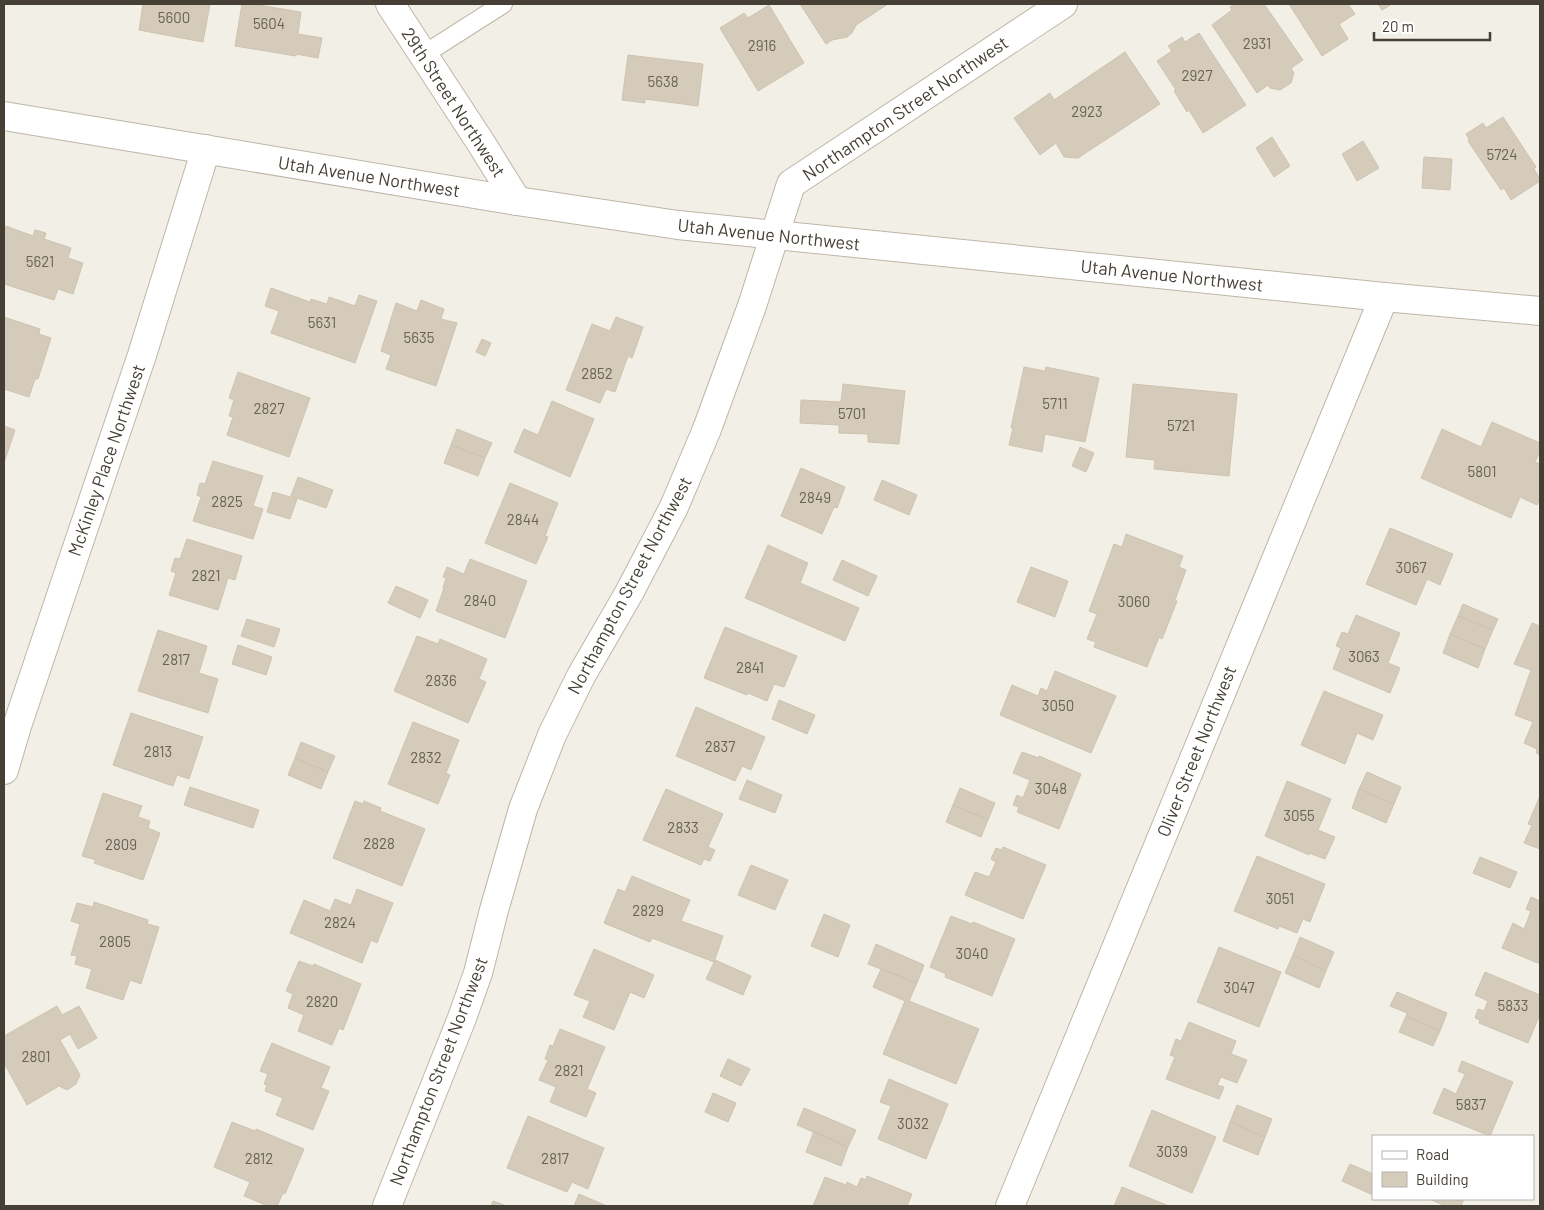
<svg xmlns="http://www.w3.org/2000/svg" width="1544" height="1210" font-family="Barlow,sans-serif">
  <style>
    .building { fill: #d4cbbb; stroke: #cec3af }
    .lines { fill: none; stroke-linecap: round; stroke-linejoin: round }
    .service-casing { stroke: #beb7a8; stroke-width: 20 }
    .minor-casing { stroke: #beb7a8; stroke-width: 30 }
    .tertiary-casing { stroke: #beb7a8; stroke-width: 30 }
    .service { stroke: #fff; stroke-width: 18 }
    .minor { stroke: #fff; stroke-width: 28 }
    .tertiary { stroke: #fff; stroke-width: 28 }
    .labels { text-anchor: middle; dominant-baseline: central; stroke-width: 5; stroke-linejoin: round; paint-order: stroke }
    .number-label { font-size: 15px; fill: #696256 }
    .street-label { font-size: 18px; fill: #453f35; stroke: #fff }
  </style>
  <rect width="100%" height="100%" fill="#f2efe6"/>
  <!-- building -->
  <path class="building" d="M143,4H210L203,42L139,30Z
    M242,4H252L301,12L298,34L322,38L318,58L296,54V56L235,46Z
    M800,4H888L856,25L852,33L847,37L832,40L826,44Z
    M1235,4H1264L1303,60L1291,68L1294,73L1291,83L1280,90L1270,88L1268,85L1257,93L1212,25L1232,10L1230,7Z
    M1289,4H1348L1355,14L1339,24L1348,39L1322,56Z
    M1378,4H1392L1382,10Z
    M769,5L804,63L758,91L720,28L744,13L748,18Z
    M1199,33L1246,105L1203,133L1189,110L1187,112L1174,91L1176,90L1157,61L1172,51L1168,46L1182,37L1185,42Z
    M1125,52L1160,104L1078,158L1064,157L1056,143L1040,155L1014,118L1050,93L1054,100Z
    M628,55L703,64L698,106L645,99V103L622,100Z
    M1503,117L1536,167L1534,169L1540,179V181L1511,200L1504,188L1501,190L1468,141L1469,139L1466,134L1483,123L1486,128Z
    M1272,137L1290,166L1274,177L1256,148Z
    M1363,141L1379,168L1357,181L1342,154Z
    M1424,157L1452,159L1450,190L1422,188Z
    M6,226L33,236L35,230L46,233L44,239L71,248L68,258L83,263L73,294L58,289L54,300L4,284V232Z
    M271,288L310,302L311,299L327,304L329,297L355,306L359,295L377,301L355,363L271,333L279,311L265,306Z
    M421,300L444,309L441,319L457,323L436,386L386,369L391,355L381,351L396,303L417,311Z
    M4,317L40,329L39,334L51,338L38,379H35L29,397L4,389Z
    M616,317L643,327L632,358L628,356L615,392L606,389L600,403L566,390L592,324L610,331Z
    M482,339L491,343L485,356L476,352Z
    M1024,367L1045,371L1046,367L1099,378L1085,442L1045,434L1042,452L1009,445L1013,428H1011Z
    M238,372L310,398L289,457L227,435L233,417L229,416L234,400L229,398Z
    M843,384L905,391L899,444L868,442V434L839,433V425L800,423L801,400L841,402Z
    M1133,384L1237,394L1229,476L1154,469L1155,460L1126,457Z
    M552,401L594,419L570,477L514,452L524,429L538,435Z
    M1492,422L1540,443V451L1535,462L1540,464V498L1537,505L1520,497L1511,518L1421,478L1442,429L1481,447Z
    M4,426L15,430L4,463Z
    M457,429L492,443L485,458L451,445Z
    M451,445L485,458L478,476L444,463Z
    M1080,447L1094,453L1086,472L1072,466Z
    M213,461L263,476L253,506L263,509L253,539L193,521L201,497L197,495L200,483L205,484Z
    M801,468L845,487L837,508L834,507L822,534L781,516Z
    M298,477L333,490L326,508L291,496Z
    M882,480L917,495L909,515L874,500Z
    M510,483L558,503L545,536L548,537L536,564L485,543Z
    M273,492L297,499L290,519L267,512Z
    M1390,528L1453,554L1440,585L1427,579L1416,605L1366,584Z
    M1126,534L1183,556L1179,567L1186,570L1175,600L1177,601L1162,639L1159,637L1147,667L1094,647L1096,642L1087,639L1097,614L1089,611L1114,544L1122,547Z
    M187,539L242,556L235,580L228,578L218,610L169,595L176,573L171,571L175,558L180,559Z
    M768,545L808,563L800,583L859,608L845,641L745,598Z
    M470,559L527,581L505,638L436,611L444,588H443L446,578L443,577L447,567L464,574Z
    M842,560L877,576L868,596L833,580Z
    M1031,567L1068,581L1055,617L1017,602Z
    M396,586L428,600L420,618L388,603Z
    M1463,604L1498,619L1493,630L1458,616Z
    M1356,615L1400,633L1388,663L1400,668L1390,693L1333,669L1341,648L1336,646L1342,632L1348,634Z
    M1458,616L1493,630L1485,649L1450,634Z
    M247,619L280,629L274,647L241,636Z
    M1532,623L1540,626V755L1536,753L1537,749L1524,743L1533,722L1515,715L1531,670L1514,664Z
    M725,627L797,656L784,687L774,684L767,701L748,693L747,695L704,678Z
    M158,630L207,646L199,673L218,679L208,713L138,691Z
    M1450,634L1485,649L1478,668L1443,653Z
    M417,636L438,644L440,639L487,659L479,679L486,682L468,723L394,691Z
    M238,645L272,657L266,675L232,664Z
    M1055,671L1116,696L1091,753L1000,715L1012,685L1038,696L1041,688L1047,691Z
    M1324,691L1383,715L1373,740L1357,733L1345,764L1301,745Z
    M779,700L815,715L807,734L772,719Z
    M696,707L765,737L751,770L742,766L735,781L676,756Z
    M131,713L203,737L189,779L177,775L173,786L113,765Z
    M413,722L459,740L446,773L450,775L438,804L388,784Z
    M301,742L335,756L328,772L295,758Z
    M1022,752L1039,758V756L1081,774L1059,829L1017,812L1019,807L1013,805L1017,795L1023,798L1030,780L1013,773Z
    M295,758L328,772L321,789L288,775Z
    M1367,772L1401,787L1394,804L1359,789Z
    M747,780L782,795L775,813L739,799Z
    M1287,781L1331,799L1318,830L1335,837L1325,859L1309,853V855L1265,836Z
    M190,787L259,810L253,828L184,805Z
    M960,788L995,803L988,820L953,805Z
    M666,789L723,814L708,847L715,850L710,861L704,859L701,865L643,840Z
    M1359,789L1394,804L1386,823L1352,808Z
    M103,793L142,806L138,817L150,821L148,828L160,833L143,880L94,863L96,860L82,856Z
    M1540,796V849L1524,843L1532,825L1528,824Z
    M355,801L363,804L364,801L381,808L380,811L425,829L402,886L333,858Z
    M953,805L988,820L981,837L946,822Z
    M1003,847L1046,865L1023,919L965,895L975,872L989,877L996,862L991,859L996,848L1001,850Z
    M1257,856L1325,884L1310,922L1303,919L1297,933L1279,926L1278,929L1234,911Z
    M1480,857L1517,872L1510,888L1473,873Z
    M751,865L788,880L775,910L738,895Z
    M632,876L690,900L681,921L723,936L714,962L652,938L650,942L604,923L618,889L625,892Z
    M357,889L393,903L377,943L371,940L362,963L290,933L304,900L330,911L335,899L351,905Z
    M1531,897L1540,901V964L1502,948L1513,923L1524,929L1531,911L1526,909Z
    M94,902L148,920L147,924L159,927L141,984L130,980L123,1000L86,988L92,969L75,964L77,956L71,955L80,924L71,921L77,903L93,907Z
    M824,914L850,925L838,957L811,946Z
    M951,916L972,924L973,922L1015,939L992,996L945,977L946,974L930,967Z
    M1300,937L1334,952L1326,971L1293,955Z
    M876,944L924,965L917,983L868,964Z
    M1219,947L1281,972L1259,1027L1197,1002Z
    M594,949L654,975L644,998L630,992L614,1030L583,1017L590,1001L574,995Z
    M1293,955L1326,971L1319,988L1285,973Z
    M715,960L751,976L743,995L706,979Z
    M299,961L313,966L314,964L361,984L343,1030L339,1028L332,1045L298,1031L304,1015L288,1008L293,994L286,991Z
    M881,969L917,983L909,1001L979,1029L956,1084L883,1054L905,1001L873,987Z
    M1485,972L1540,995V1014L1528,1043L1479,1023L1480,1020L1475,1018L1478,1009L1484,1011L1488,1001L1475,995Z
    M1397,992L1447,1013L1440,1031L1406,1016L1407,1013L1390,1006Z
    M57,1006L62,1015L79,1006L97,1038L78,1049L70,1034L60,1040L80,1075L76,1084L67,1090L59,1086L27,1105L4,1063V1036Z
    M1406,1016L1440,1031L1433,1046L1399,1032Z
    M1189,1022L1236,1041L1231,1054L1247,1060L1237,1083L1221,1077L1217,1085L1224,1087L1219,1099L1166,1079L1175,1057L1170,1055L1176,1039L1181,1041Z
    M560,1029L605,1047L587,1089L596,1093L586,1117L550,1102L556,1087L539,1080L548,1060L545,1059L550,1045L553,1046Z
    M272,1043L330,1067L321,1088L329,1091L313,1130L276,1115L283,1098L265,1091L267,1085L264,1084L268,1074L260,1071Z
    M728,1059L750,1069L741,1086L720,1076Z
    M1462,1061L1513,1082L1490,1136L1433,1113L1444,1088L1456,1094L1465,1074L1458,1071Z
    M889,1079L948,1104L926,1159L878,1139L891,1106L880,1102Z
    M713,1093L736,1103L728,1122L705,1112Z
    M1237,1105L1272,1119L1265,1137L1230,1122Z
    M804,1108L856,1130L848,1147L797,1125Z
    M1152,1110L1216,1137L1192,1193L1129,1166Z
    M528,1116L604,1148L588,1189L572,1182L567,1192L507,1168Z
    M232,1122L255,1131L256,1129L304,1149L285,1194L283,1193L277,1206H268L244,1196L250,1182L214,1167Z
    M1230,1122L1265,1137L1258,1155L1223,1141Z
    M814,1131L848,1147L841,1166L806,1152Z
    M1350,1164L1373,1174V1195L1342,1181Z
    M867,1176L912,1194L907,1206H813L825,1177L846,1185L847,1182L857,1187L861,1178L866,1180Z
    M1122,1187L1169,1206H1114Z
    M579,1194L607,1206H574Z
    M1429,1199H1464L1461,1206H1446Z
    M493,1201L507,1206H491Z"/>
  <g class="lines">
    <!-- service casing -->
    <g class="service-casing">
      <path id="service" d="M423,55L503,4"/>
    </g>
    <!-- minor casing -->
    <g class="minor-casing">
      <path id="minor" d="M390,4L481,143L517,201
        M4,770L17,726L142,355L206,149
        M387,1206L462,1018L478,973L494,910L523,809L552,735L581,676L629,593L674,507L707,429L752,306L791,184L1063,4
        M1010,1206L1384,297"/>
    </g>
    <!-- tertiary casing -->
    <g class="tertiary-casing">
      <path id="tertiary" d="M4,116L517,201L678,225L1384,297L1540,311"/>
    </g>
    <!-- service -->
    <use href="#service" class="service"/>
    <!-- minor -->
    <use href="#minor" class="minor"/>
    <!-- tertiary -->
    <use href="#tertiary" class="tertiary"/>
  </g>
  <g class="labels">
    <!-- number labels -->
    <g class="number-label">
      <text x="174" y="17">5600</text>
      <text x="269" y="23">5604</text>
      <text x="1257" y="43">2931</text>
      <text x="762" y="45">2916</text>
      <text x="1197" y="75">2927</text>
      <text x="663" y="81">5638</text>
      <text x="1087" y="111">2923</text>
      <text x="1502" y="154">5724</text>
      <text x="40" y="261">5621</text>
      <text x="322" y="322">5631</text>
      <text x="419" y="337">5635</text>
      <text x="597" y="373">2852</text>
      <text x="1055" y="403">5711</text>
      <text x="269" y="408">2827</text>
      <text x="852" y="413">5701</text>
      <text x="1181" y="425">5721</text>
      <text x="1482" y="471">5801</text>
      <text x="815" y="497">2849</text>
      <text x="227" y="501">2825</text>
      <text x="523" y="519">2844</text>
      <text x="1411" y="567">3067</text>
      <text x="206" y="575">2821</text>
      <text x="480" y="600">2840</text>
      <text x="1134" y="601">3060</text>
      <text x="1364" y="656">3063</text>
      <text x="176" y="659">2817</text>
      <text x="750" y="667">2841</text>
      <text x="441" y="680">2836</text>
      <text x="1058" y="705">3050</text>
      <text x="720" y="746">2837</text>
      <text x="158" y="751">2813</text>
      <text x="426" y="757">2832</text>
      <text x="1051" y="788">3048</text>
      <text x="1299" y="815">3055</text>
      <text x="683" y="827">2833</text>
      <text x="379" y="843">2828</text>
      <text x="121" y="844">2809</text>
      <text x="1280" y="898">3051</text>
      <text x="648" y="910">2829</text>
      <text x="340" y="922">2824</text>
      <text x="115" y="941">2805</text>
      <text x="972" y="953">3040</text>
      <text x="1239" y="987">3047</text>
      <text x="322" y="1001">2820</text>
      <text x="1513" y="1005">5833</text>
      <text x="36" y="1056">2801</text>
      <text x="569" y="1070">2821</text>
      <text x="1471" y="1104">5837</text>
      <text x="913" y="1123">3032</text>
      <text x="1172" y="1151">3039</text>
      <text x="259" y="1158">2812</text>
      <text x="555" y="1158">2817</text>
    </g>
    <!-- street labels -->
    <g class="street-label">
      <text transform="translate(454 102) rotate(57)">29th Street Northwest</text>
      <text transform="translate(905 108) rotate(-34)">Northampton Street Northwest</text>
      <text transform="translate(369 176) rotate(9)">Utah Avenue Northwest</text>
      <text transform="translate(769 234) rotate(6)">Utah Avenue Northwest</text>
      <text transform="translate(1172 275) rotate(6)">Utah Avenue Northwest</text>
      <text transform="translate(106 460) rotate(-71)">McKinley Place Northwest</text>
      <text transform="translate(629 585) rotate(-62)">Northampton Street Northwest</text>
      <text transform="translate(1196 751) rotate(-68)">Oliver Street Northwest</text>
      <text transform="translate(438 1071) rotate(-69)">Northampton Street Northwest</text>
    </g>
  </g>
  <!-- border -->
  <rect width="1544" height="1210" fill="none" stroke="#453f35" stroke-width="10"/>
  <!-- legend -->
  <rect x="1372" y="1135" width="162" height="65" fill="#ffffff" stroke="#b5b2ae"/>
  <rect x="1382" y="1151" width="25" height="8" fill="#ffffff" stroke="#b5b2ae"/>
  <text x="1416" y="1160" font-size="15" fill="#453f35">Road</text>
  <rect x="1382" y="1172" width="25" height="15" fill="#d4cbbb" stroke="#b5b2ae"/>
  <text x="1416" y="1185" font-size="15" fill="#453f35">Building</text>
  <!-- scale -->
  <path d="M1374 32v8h116v-8" fill="none" stroke="#453f35" stroke-width="2.5"/>
  <text x="1382" y="32" font-size="15" fill="#453f35" stroke="#ffffff" stroke-width="4" paint-order="stroke">20 m</text>
</svg>
